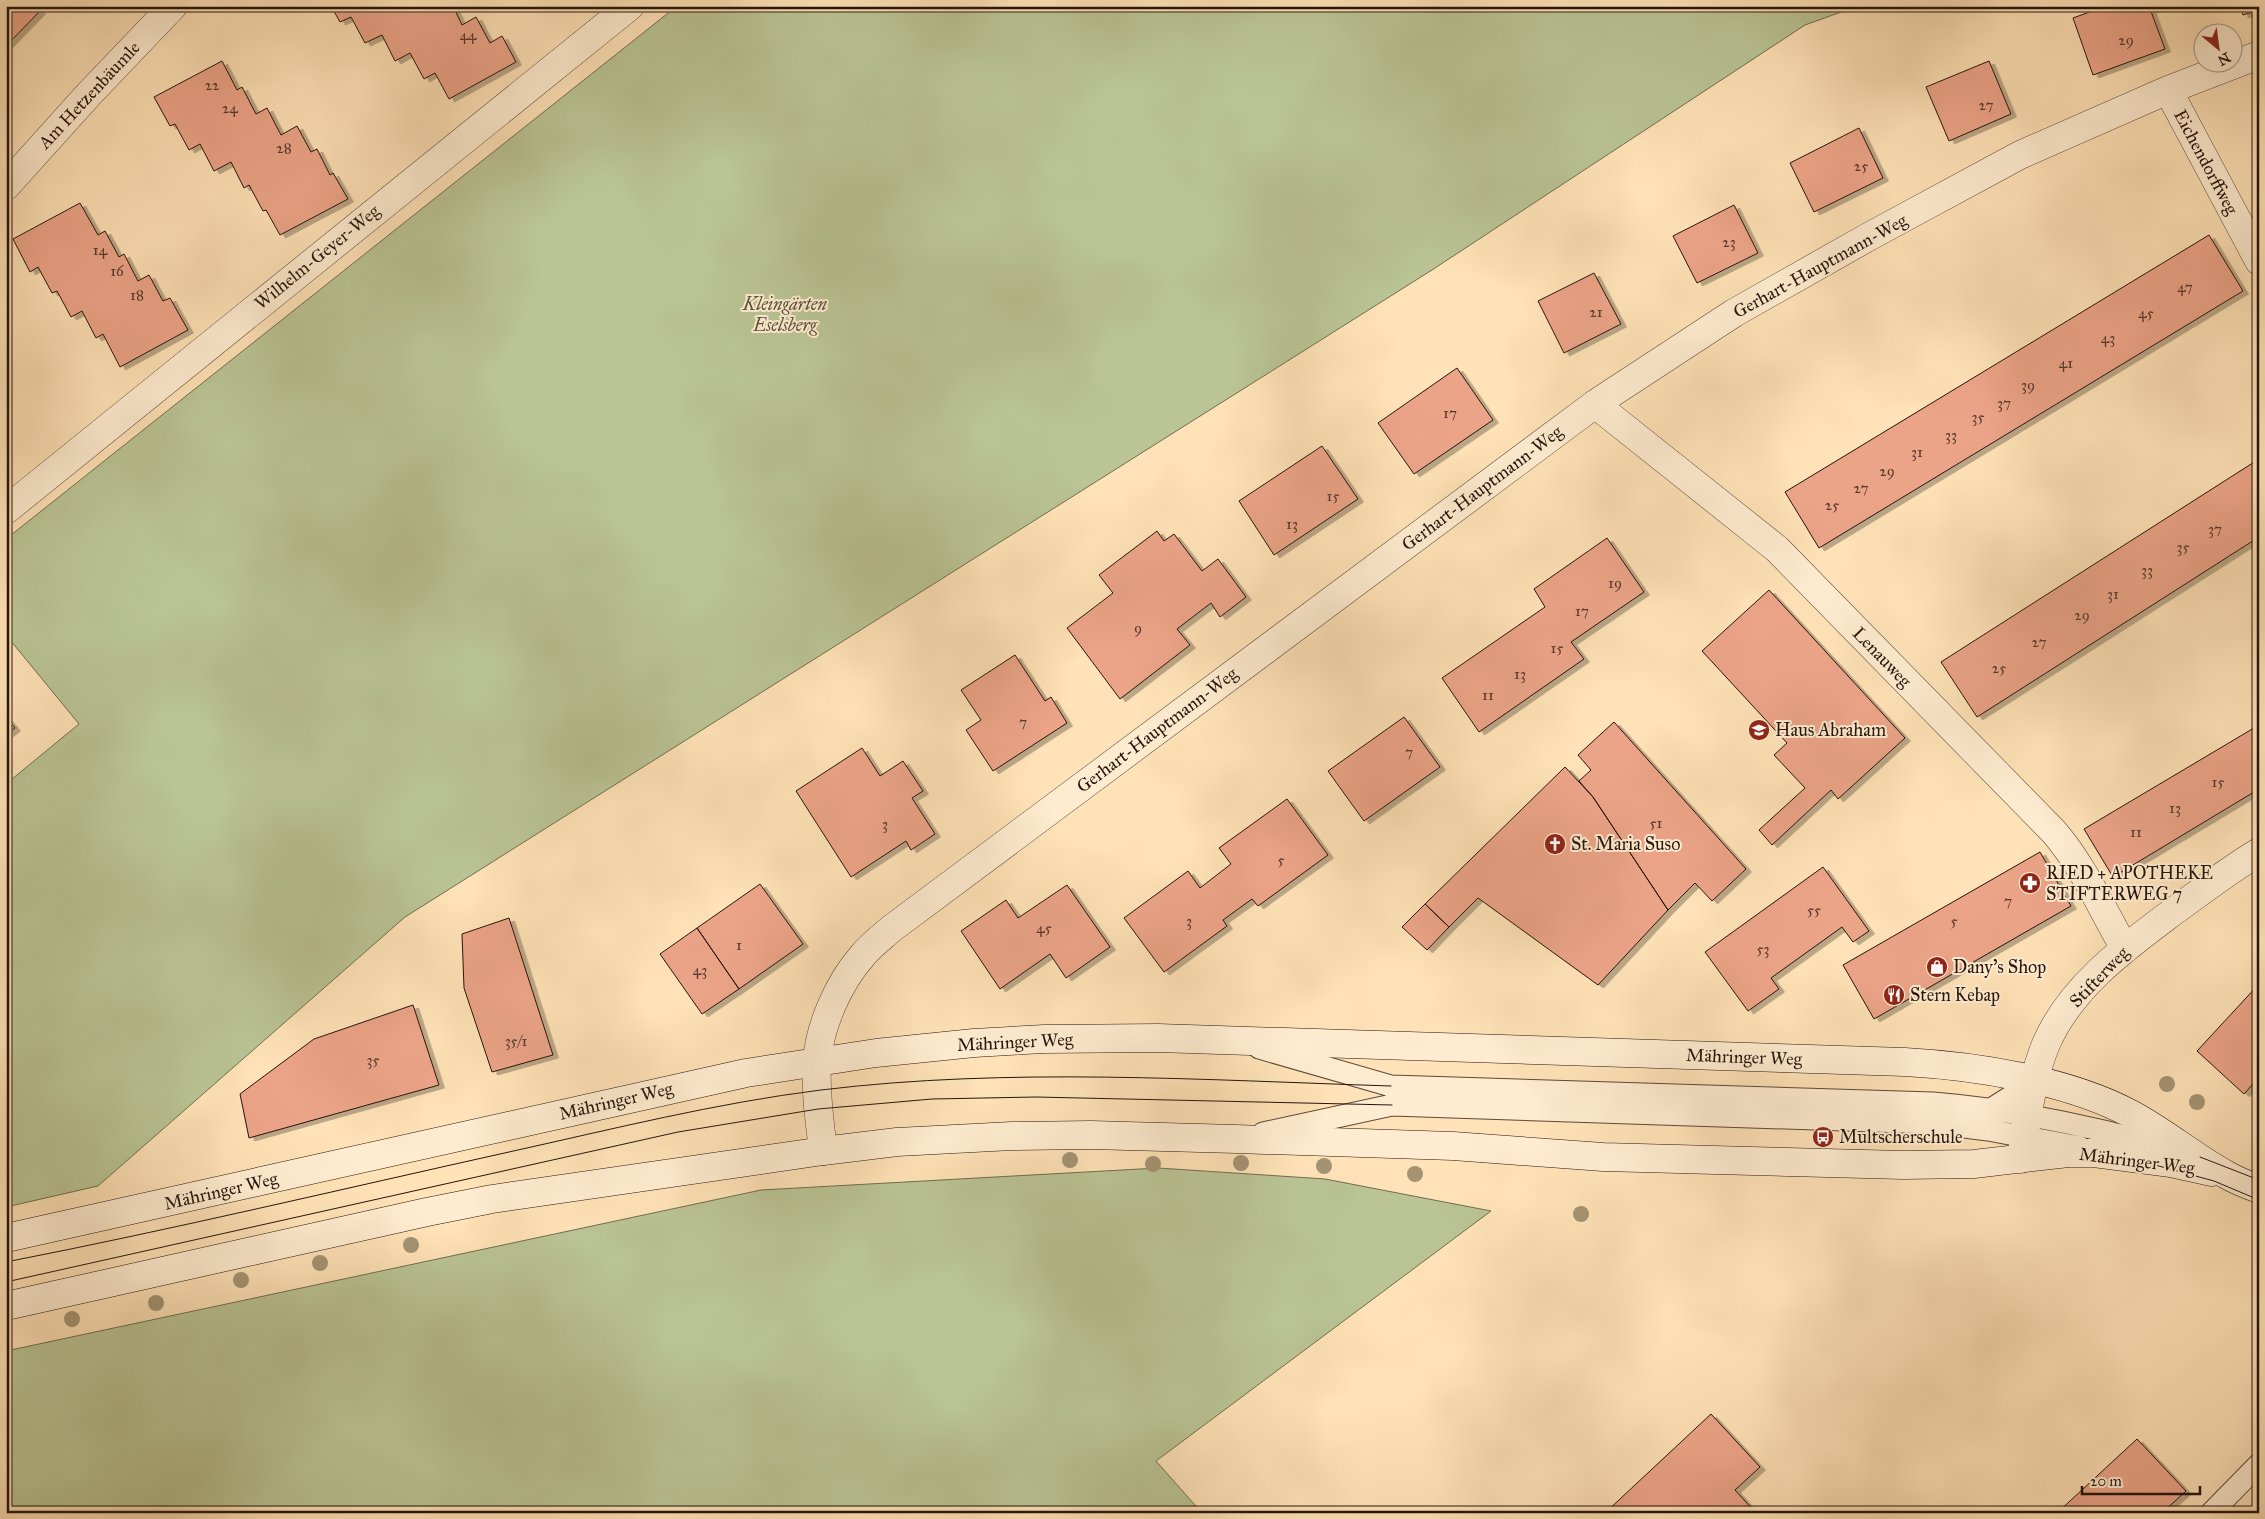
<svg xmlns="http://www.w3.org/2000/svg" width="2265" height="1519" font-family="'IM FELL Great Primer',serif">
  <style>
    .green { fill: #bac494; stroke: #706c50 }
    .building { fill: #eca488; stroke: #25140d; filter: url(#shadow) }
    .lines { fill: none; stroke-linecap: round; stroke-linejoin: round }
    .lane-casing { stroke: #5c4838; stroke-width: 23 }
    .street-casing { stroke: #5c4838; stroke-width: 29 }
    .secondary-casing { stroke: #25140d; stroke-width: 29 }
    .lane { stroke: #ffecd0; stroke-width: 21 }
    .street { stroke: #ffecd0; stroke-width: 28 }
    .secondary { stroke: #ffecd0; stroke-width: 28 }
    .tram { stroke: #25140d; stroke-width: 1 }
    .tree { fill: #a49373 }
    .labels { text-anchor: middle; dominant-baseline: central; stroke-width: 4; stroke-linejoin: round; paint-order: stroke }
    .number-label { font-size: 15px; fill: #57382c }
    .street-label { font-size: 18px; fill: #25140d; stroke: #ffecd0 }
    .park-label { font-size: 18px; font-style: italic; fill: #59523c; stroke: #ffecd0 }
    .poi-label { font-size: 18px; fill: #25140d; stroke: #ffecd0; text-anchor: start }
  </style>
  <defs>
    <filter id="shadow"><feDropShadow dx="5.5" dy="3" stdDeviation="0" flood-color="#0004"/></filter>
  </defs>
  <rect width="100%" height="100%" fill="#ffe2b7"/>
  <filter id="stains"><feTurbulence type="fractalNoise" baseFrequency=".004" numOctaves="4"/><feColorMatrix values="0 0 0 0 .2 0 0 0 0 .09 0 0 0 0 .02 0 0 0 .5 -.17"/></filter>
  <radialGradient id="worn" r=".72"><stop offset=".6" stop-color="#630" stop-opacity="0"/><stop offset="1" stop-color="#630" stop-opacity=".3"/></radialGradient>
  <!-- green -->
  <path class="green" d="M677,6H1858L1805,25L1432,270L405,917L98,1186L6,1207V784L79,724L6,635V539Z
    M1158,1168L1325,1179L1491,1211L1156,1461L1202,1513H6V1351L761,1190Z"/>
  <!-- building -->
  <path class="building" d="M6,6H36L40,11L6,46Z
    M331,6H453L462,25L476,17L490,43L502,36L516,62L449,99L435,73L424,79L410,53L395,61L382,35L365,43L351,17L340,22Z
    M2106,6H2149L2165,49L2093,75L2073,18Z
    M2240,6H2259V10L2243,15Z
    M222,61L237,90L242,87L256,114L267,108L281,135L297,126L311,152L317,149L330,175L333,173L348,199L280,235L266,210L263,211L249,185L244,188L231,162L214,171L200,144L189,150L175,124L170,126L154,97Z
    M1989,61L2011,114L1949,141L1926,87Z
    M1859,128L1883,178L1814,212L1790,163Z
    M80,203L98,235L105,231L119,257L124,254L138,281L149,275L163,301L170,298L188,330L120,367L103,334L96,338L82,311L71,317L57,291L52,293L38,267L30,272L13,239Z
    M1734,205L1758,253L1697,283L1673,236Z
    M2209,235L2243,291L1819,548L1785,492Z
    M1594,273L1621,324L1564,353L1538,301Z
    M1457,368L1493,420L1414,474L1378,423Z
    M1322,446L1358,499L1274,555L1239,501Z
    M2259,459V537L1977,717L1941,662Z
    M1157,531L1164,541L1174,534L1202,571L1218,559L1246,597L1220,617L1211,603L1177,629L1190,645L1120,699L1067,628L1113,593L1099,575Z
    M1607,538L1644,592L1571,642L1584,659L1479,732L1442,678L1545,607L1534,589Z
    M1769,590L1905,738L1838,799L1831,790L1772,845L1759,830L1805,788L1774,755L1787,743L1702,651Z
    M1015,655L1045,701L1051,697L1067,723L993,771L966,730L981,720L961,690Z
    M6,717L15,728L6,735Z
    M1404,717L1440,767L1364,821L1328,771Z
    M1614,722L1746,869L1712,901L1695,883L1668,910L1593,797L1579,781L1591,770L1578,755Z
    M2259,725V789L2113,877L2084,829Z
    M862,748L880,776L903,761L923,791L912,798L935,834L911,850L906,841L851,877L796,791Z
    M1565,767L1593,797L1668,910L1598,985L1478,898L1449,927L1425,904Z
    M1287,799L1328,855L1258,906L1252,899L1223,920L1227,926L1164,972L1124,918L1188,871L1200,888L1231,864L1219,848Z
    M2040,852L2071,906L1874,1019L1843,965Z
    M1823,867L1869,931L1853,942L1842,927L1771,978L1779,989L1748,1011L1705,952Z
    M760,884L803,944L739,989L697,928Z
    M1067,885L1110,947L1066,978L1050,954L1000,989L961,931L1006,900L1018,918Z
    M1425,904L1449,927L1427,950L1402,927Z
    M509,918L553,1055L492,1072L464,988L462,934Z
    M697,928L739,989L702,1014L660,954Z
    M2259,984V1077L2244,1094L2197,1051Z
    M413,1005L439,1085L249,1138L240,1094L314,1039Z
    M1711,1414L1760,1467L1735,1490L1756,1513H1605Z
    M2137,1439L2186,1491L2162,1513H2057Z"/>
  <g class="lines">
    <!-- lane casing -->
    <g class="lane-casing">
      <path id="lane" d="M1259,1048L1391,1086L1933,1103C2017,1110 2100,1128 2180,1151
        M1991,1109L2035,1081
        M1263,1133L1392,1105L1933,1123L1988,1130L2080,1147
        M2211,1513L2259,1464"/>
    </g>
    <!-- street casing -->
    <g class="street-casing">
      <path id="street" d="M2168,90L2259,261
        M6,186L89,94L173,6
        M1595,404L1777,549L2054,832C2084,867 2102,909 2125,949
        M6,510L630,6
        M823,1151C820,1122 815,1093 817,1063C819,1026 839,982 863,955C871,945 882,937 891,929L1595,404L1734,313L1870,236L2020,155L2168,90L2259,55
        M2021,1159C2027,1121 2031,1080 2046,1044C2071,986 2126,947 2174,911C2202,891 2229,870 2259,852"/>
    </g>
    <!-- secondary casing -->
    <g class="secondary-casing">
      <path id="secondary" d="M6,1238L746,1073L876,1053L974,1043L1044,1039L1158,1038L1905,1062C1976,1066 2067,1080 2131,1114C2165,1132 2194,1157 2227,1175C2237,1181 2248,1185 2259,1189
        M6,1306L427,1212L492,1199L823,1151L897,1142L1012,1136L1091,1135L1236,1139L1453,1146L1603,1157L1903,1165L1974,1164L2068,1153H2094L2171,1163L2212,1172"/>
    </g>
    <!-- lane -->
    <use href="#lane" class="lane"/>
    <!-- street -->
    <use href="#street" class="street"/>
    <!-- secondary -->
    <use href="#secondary" class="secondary"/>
    <!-- tram -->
    <path class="tram" d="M2122,1156L2214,1181L2259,1200
      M2200,1157L2259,1180
      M6,1262C175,1229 342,1189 509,1152C613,1129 716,1103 821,1090C1010,1067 1201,1080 1391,1086
      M6,1282L678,1132L818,1109L932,1099L1036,1097L1392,1105"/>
  </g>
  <!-- trees -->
  <g class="tree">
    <circle cx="2167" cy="1084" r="8"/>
    <circle cx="2197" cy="1102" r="8"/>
    <circle cx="1070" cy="1160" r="8"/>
    <circle cx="1241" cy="1163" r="8"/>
    <circle cx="1153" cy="1164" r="8"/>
    <circle cx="1324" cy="1166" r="8"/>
    <circle cx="1415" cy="1174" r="8"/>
    <circle cx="1581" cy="1214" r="8"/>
    <circle cx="411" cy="1245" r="8"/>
    <circle cx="320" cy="1263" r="8"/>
    <circle cx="241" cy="1280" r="8"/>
    <circle cx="156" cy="1303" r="8"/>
    <circle cx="72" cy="1319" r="8"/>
  </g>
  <!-- icons -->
  <defs>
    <g id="school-disc" transform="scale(1.125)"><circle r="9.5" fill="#8f2418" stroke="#ffecd0"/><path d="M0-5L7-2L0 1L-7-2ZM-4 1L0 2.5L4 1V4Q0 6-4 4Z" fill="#fff"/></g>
    <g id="church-disc" transform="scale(1.125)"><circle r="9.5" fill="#8f2418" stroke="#ffecd0"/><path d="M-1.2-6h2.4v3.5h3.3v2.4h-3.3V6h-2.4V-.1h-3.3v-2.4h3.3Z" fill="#fff"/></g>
    <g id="pharmacy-disc" transform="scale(1.125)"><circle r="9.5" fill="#8f2418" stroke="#ffecd0"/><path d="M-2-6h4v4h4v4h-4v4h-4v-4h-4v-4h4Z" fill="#fff"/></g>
    <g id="shop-disc" transform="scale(1.125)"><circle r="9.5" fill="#8f2418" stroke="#ffecd0"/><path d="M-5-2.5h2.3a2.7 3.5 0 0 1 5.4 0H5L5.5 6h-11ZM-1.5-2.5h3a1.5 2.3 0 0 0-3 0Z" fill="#fff"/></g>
    <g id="restaurant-disc" transform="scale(1.125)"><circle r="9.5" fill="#8f2418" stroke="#ffecd0"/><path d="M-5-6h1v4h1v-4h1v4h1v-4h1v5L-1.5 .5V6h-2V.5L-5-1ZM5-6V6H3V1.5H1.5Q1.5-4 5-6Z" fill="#fff"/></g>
    <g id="bus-disc" transform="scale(1.125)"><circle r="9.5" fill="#8f2418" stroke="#ffecd0"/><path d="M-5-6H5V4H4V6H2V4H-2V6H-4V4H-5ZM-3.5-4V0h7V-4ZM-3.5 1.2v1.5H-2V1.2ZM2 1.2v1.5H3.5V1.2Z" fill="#fff"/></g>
  </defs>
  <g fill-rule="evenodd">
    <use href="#school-disc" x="1759" y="730"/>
    <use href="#church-disc" x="1555" y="844"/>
    <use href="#pharmacy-disc" x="2030" y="883"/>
    <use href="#shop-disc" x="1937" y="967"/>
    <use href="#restaurant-disc" x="1894" y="995"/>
    <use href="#bus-disc" x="1823" y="1137"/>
  </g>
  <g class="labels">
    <!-- number labels -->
    <g class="number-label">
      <text x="468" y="35">44</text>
      <text x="2126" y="40">29</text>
      <text x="212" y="85">22</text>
      <text x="1986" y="105">27</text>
      <text x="230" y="108">24</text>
      <text x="284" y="148">28</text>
      <text x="1861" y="166">25</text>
      <text x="1729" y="242">23</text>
      <text x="100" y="250">14</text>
      <text x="117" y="271">16</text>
      <text x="2185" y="287">47</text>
      <text x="137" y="295">18</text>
      <text x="1596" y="312">21</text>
      <text x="2146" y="313">45</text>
      <text x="2108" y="338">43</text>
      <text x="2066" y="363">41</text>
      <text x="2028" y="385">39</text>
      <text x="2004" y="403">37</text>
      <text x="1450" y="413">17</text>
      <text x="1978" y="417">35</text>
      <text x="1951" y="435">33</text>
      <text x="1917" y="452">31</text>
      <text x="1887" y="471">29</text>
      <text x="1861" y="488">27</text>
      <text x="1333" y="496">15</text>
      <text x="1832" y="505">25</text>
      <text x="1292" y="524">13</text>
      <text x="2215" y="529">37</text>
      <text x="2183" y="547">35</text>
      <text x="2147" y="570">33</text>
      <text x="1615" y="583">19</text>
      <text x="2113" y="594">31</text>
      <text x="1582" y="611">17</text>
      <text x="2082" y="615">29</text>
      <text x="1138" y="628">9</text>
      <text x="2039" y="642">27</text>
      <text x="1557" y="648">15</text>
      <text x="1999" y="668">25</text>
      <text x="1520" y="674">13</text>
      <text x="1488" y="695">11</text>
      <text x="1023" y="722">7</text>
      <text x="1409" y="752">7</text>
      <text x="2218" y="782">15</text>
      <text x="2175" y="808">13</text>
      <text x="1656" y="823">51</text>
      <text x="885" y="824">3</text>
      <text x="2136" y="832">11</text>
      <text x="1281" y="860">5</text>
      <text x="2008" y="901">7</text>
      <text x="1814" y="910">55</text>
      <text x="1189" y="921">3</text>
      <text x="1954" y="921">5</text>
      <text x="1044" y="928">45</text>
      <text x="739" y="945">1</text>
      <text x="1763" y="949">53</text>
      <text x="700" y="970">43</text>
      <text x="516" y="1041">35/1</text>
      <text x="373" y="1060">35</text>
    </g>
    <!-- street labels -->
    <g class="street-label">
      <text transform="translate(89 95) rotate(-47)">Am Hetzenbäumle</text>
      <text transform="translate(2206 162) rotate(62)">Eichendorffweg</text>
      <text transform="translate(317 257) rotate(-39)">Wilhelm-Geyer-Weg</text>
      <text transform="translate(1820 266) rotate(-29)">Gerhart-Hauptmann-Weg</text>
      <text transform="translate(1482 488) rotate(-37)">Gerhart-Hauptmann-Weg</text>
      <text transform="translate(1882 657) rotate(46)">Lenauweg</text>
      <text transform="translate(1157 730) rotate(-37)">Gerhart-Hauptmann-Weg</text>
      <text transform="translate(2099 977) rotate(-46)">Stifterweg</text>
      <text transform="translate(1015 1042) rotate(-3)">Mähringer Weg</text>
      <text transform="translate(1744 1057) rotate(2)">Mähringer Weg</text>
      <text transform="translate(616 1101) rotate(-13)">Mähringer Weg</text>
      <text transform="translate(2137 1161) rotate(7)">Mähringer Weg</text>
      <text transform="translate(221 1191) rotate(-13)">Mähringer Weg</text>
    </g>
    <!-- park labels -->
    <g class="park-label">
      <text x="785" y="304">Kleingärten<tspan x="785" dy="21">Eselsberg</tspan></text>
    </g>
    <!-- poi labels -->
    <g class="poi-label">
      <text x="1775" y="730">Haus Abraham</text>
      <text x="1571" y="844">St. Maria Suso</text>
      <text x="2046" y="873">RIED + APOTHEKE<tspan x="2046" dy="21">STIFTERWEG 7</tspan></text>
      <text x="1953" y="967">Dany's Shop</text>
      <text x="1910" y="995">Stern Kebap</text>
      <text x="1839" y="1137">Multscherschule</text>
    </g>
  </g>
  <!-- margin -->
  <rect width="2265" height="1519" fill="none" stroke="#ffe2b7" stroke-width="25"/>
  <rect x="8" y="8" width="2250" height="1504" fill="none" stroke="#25140d" stroke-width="2.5"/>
  <rect x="12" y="12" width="2240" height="1494" fill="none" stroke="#25140d"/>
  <!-- north arrow -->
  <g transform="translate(2218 48) rotate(151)"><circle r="24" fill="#ffecd0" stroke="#a89682"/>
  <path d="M0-4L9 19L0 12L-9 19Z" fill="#8f2418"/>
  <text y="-8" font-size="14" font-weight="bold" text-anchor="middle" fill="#25140d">N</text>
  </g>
  <!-- scale -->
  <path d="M2082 1486v8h118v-8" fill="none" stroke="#25140d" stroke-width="2.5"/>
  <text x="2090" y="1486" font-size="15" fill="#25140d" stroke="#ffecd0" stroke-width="4" paint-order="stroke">20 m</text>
  <rect width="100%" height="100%" filter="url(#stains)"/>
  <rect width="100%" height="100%" fill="url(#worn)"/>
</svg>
